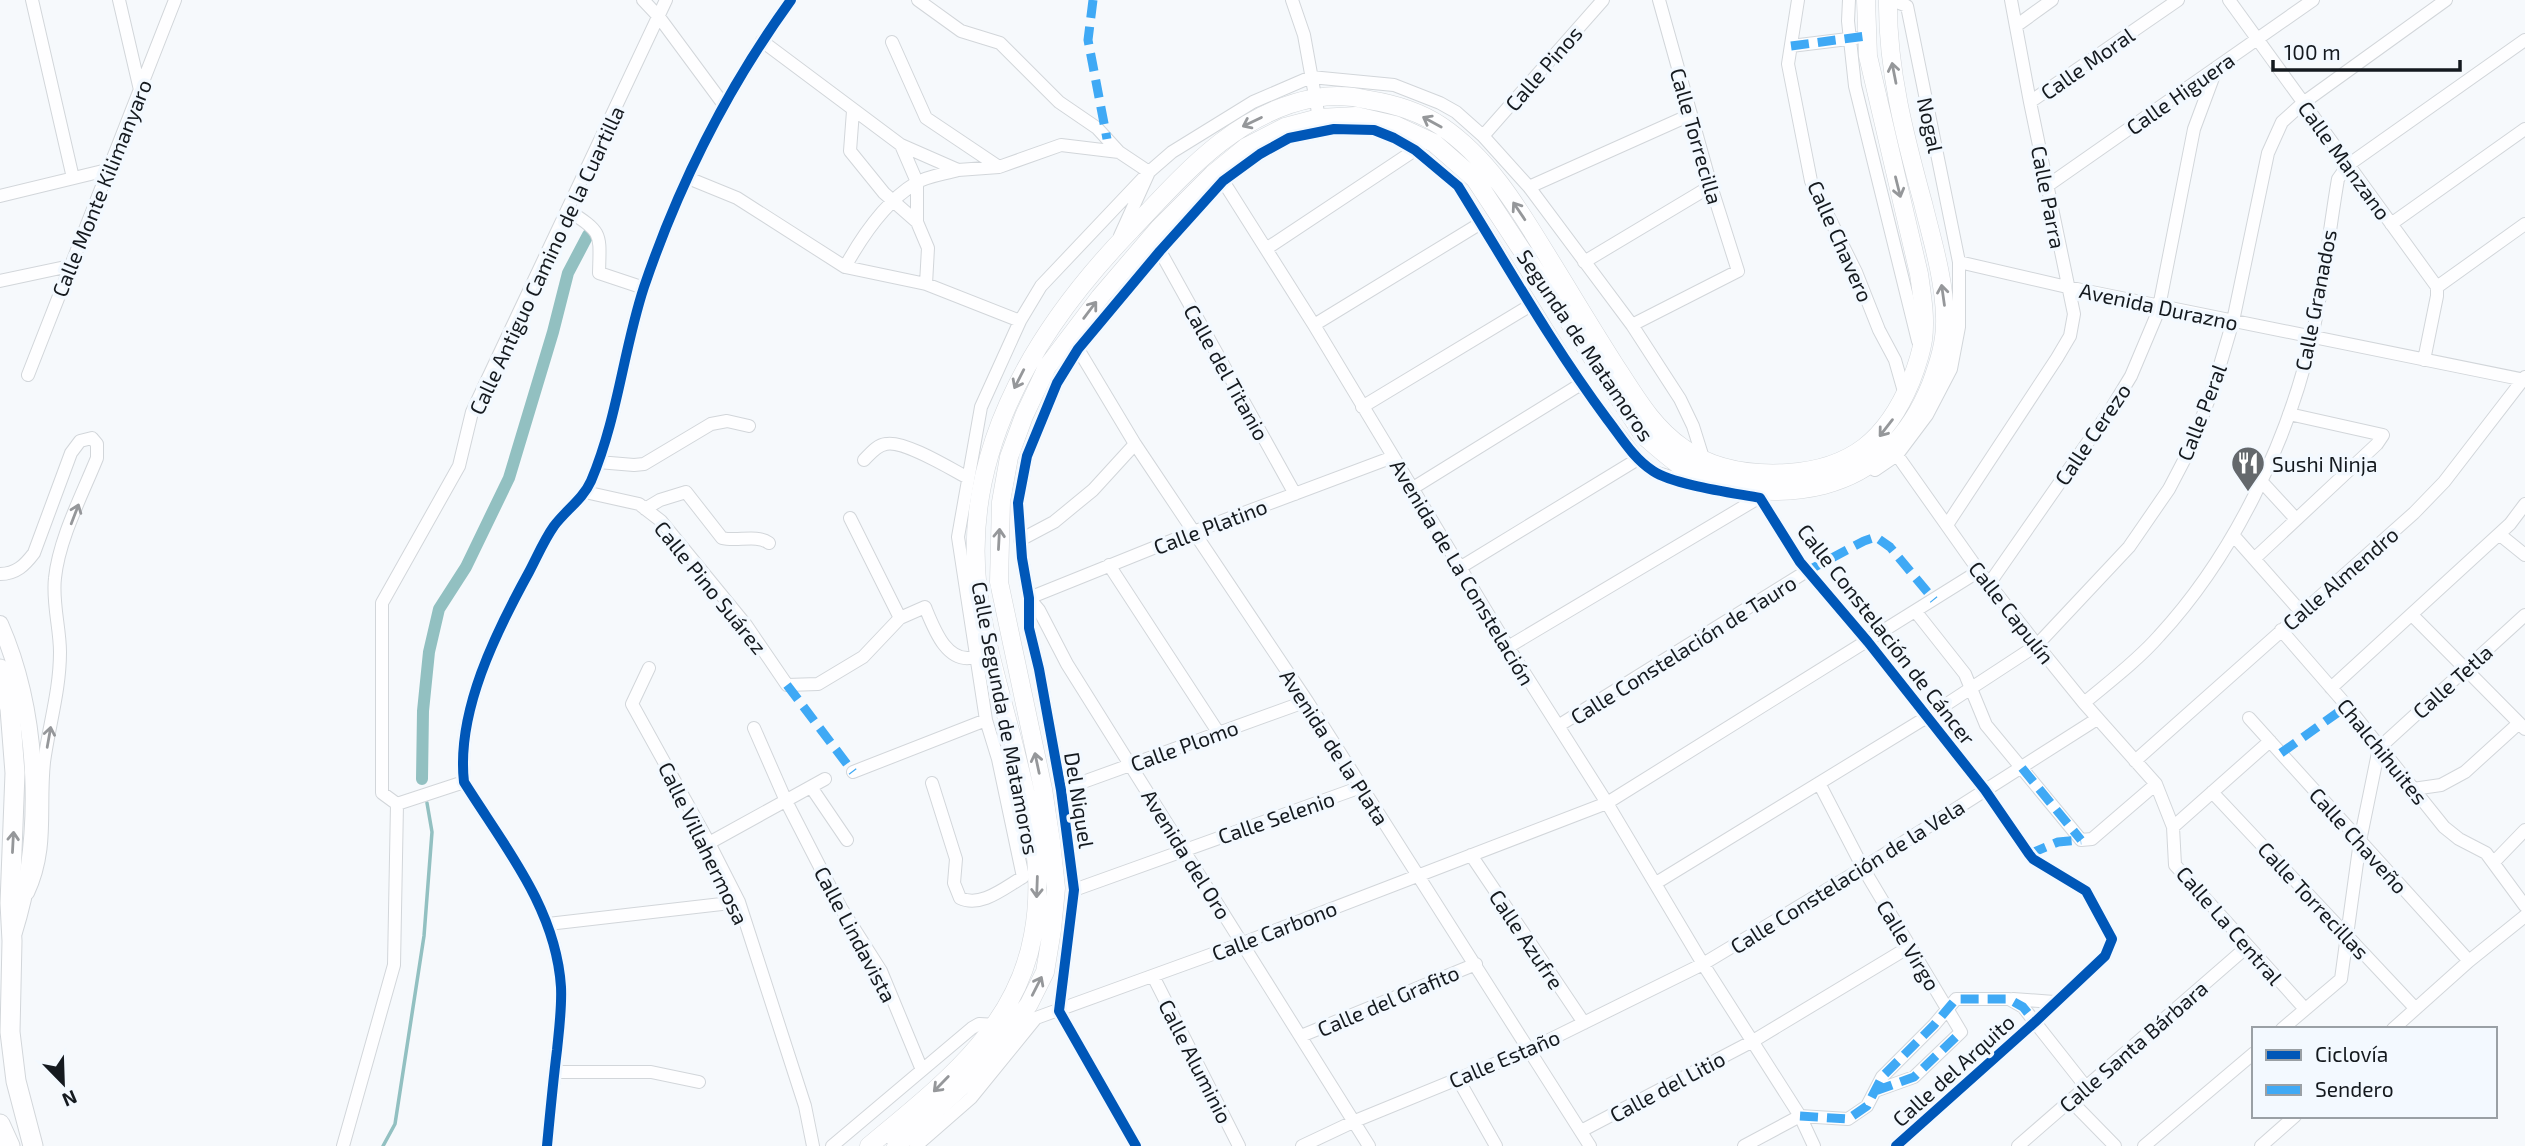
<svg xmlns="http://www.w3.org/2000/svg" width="2525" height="1146" font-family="'Exo 2',sans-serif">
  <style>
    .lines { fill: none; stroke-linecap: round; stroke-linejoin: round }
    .stream { stroke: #92c0c1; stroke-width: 3.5 }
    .canal { stroke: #92c0c1; stroke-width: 12 }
    .minor-casing { stroke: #d2d6da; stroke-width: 14 }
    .tertiary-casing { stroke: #d2d6da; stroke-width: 18 }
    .secondary-casing { stroke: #d2d6da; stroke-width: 19 }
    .primary-casing { stroke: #d2d6da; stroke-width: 21 }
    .minor { stroke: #fefeff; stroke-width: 12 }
    .tertiary { stroke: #fefeff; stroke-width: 16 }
    .secondary { stroke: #fefeff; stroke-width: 18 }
    .primary { stroke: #fefeff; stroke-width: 19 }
    .quiet { stroke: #3fa9f5; stroke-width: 9; stroke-dasharray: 18 9; stroke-linecap: butt }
    .cycleway-casing { stroke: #f3f9ff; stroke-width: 15 }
    .cycleway { stroke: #0057b8; stroke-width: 10 }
    .oneway { stroke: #95979a }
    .labels { text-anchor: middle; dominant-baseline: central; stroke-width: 7; stroke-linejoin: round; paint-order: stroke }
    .street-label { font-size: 21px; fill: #151a1f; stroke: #f3f9ff }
    .poi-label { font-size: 21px; fill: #151a1f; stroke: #f3f9ff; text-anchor: start }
  </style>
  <rect width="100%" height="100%" fill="#f6f9fc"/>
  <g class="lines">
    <!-- stream -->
    <path class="stream" d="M383,1146L395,1124L424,936L432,832L427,803"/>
    <!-- canal -->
    <path class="canal" d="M422,779L423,711L429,652L439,609L466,567L509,478L553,332L568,273L588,235"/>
    <!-- minor casing -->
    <g class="minor-casing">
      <path id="minor" d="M32,0L73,178
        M119,0L140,90
        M643,0L659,17L724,105
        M918,0L961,31L1000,43L1059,102L1097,128L1119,152L1149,172L1120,236
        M1292,0L1304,35L1319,118
        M1798,0L1788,64L1811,181L1856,272L1879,330L1895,360L1905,395
        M1849,0L1848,21L1855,86L1918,341
        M1891,0L1907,6L1959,262
        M2229,0L2437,287
        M2016,26L2052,0
        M762,41L901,145L958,170L999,167L1061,145L1119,152
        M892,42L926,118L999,167
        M1791,46L1856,38
        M2030,102L2178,0
        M853,111L850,151L884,193L917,222L928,248L926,284
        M1483,136L1603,0
        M901,145L917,182V222
        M688,178L737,198L845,267L926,284L1020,321
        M1223,181L1314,325L1508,647L1607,803L1703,964L1800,1116L1814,1146
        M2047,186L2313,0
        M1529,187L1690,115
        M0,196L107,170
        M569,211C603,233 600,233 599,273L644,288
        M2391,224L2525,129
        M1266,249L1415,150
        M1160,251L1295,494
        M1584,262L1711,186
        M845,267C861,238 886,201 916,183C927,176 945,174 958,170
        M0,281L70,266
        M2437,287L2525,224
        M1314,325L1481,223
        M1632,325L1738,271L1711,186L1659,0
        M1078,349L1135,444L1307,701L1590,1146
        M2424,360L2437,296V287
        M28,375L175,0
        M1362,407L1531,305
        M1920,410L1927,415L1951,369L1959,327V262L2067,287L2525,380
        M1897,455L1979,571L2037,645L2084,703L2156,784L2173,827L2175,865L2305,1009
        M864,460C871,453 877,445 886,444C904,440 951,469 968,478
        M598,462L634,465L644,464L711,424L727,421L749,426
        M1875,470L1897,455L1927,415
        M2261,481L2296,519
        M1413,488L1581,384
        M585,492L639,504L661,521L746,625L787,685L818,684L863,657L900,618
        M1746,495L1760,498L1800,562L1868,642L1985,790L2029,854L2033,859L2086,891L2112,939L2105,956L2035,1022L1896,1146
        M645,509L660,500L686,492L722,538C737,542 756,534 769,543
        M850,518L900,618L925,607C934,629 947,665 975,657
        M1947,525L2057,358L2070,336L2074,314L2030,102L2011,0
        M2499,534L2525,555
        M2233,535L2301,612
        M1020,540L1054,522L1093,490L1135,444
        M2254,559L2377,444L2383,435L2289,414
        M1109,565L1218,732
        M1461,567L1638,459
        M0,574C16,574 25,565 34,553L71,453L80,441L92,438L97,444V458C82,495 59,539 55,578C52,602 60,628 60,652C60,690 49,725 44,762C39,809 49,848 28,893
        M1989,584L2111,409L2131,376L2158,312L2194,129L2217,67
        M1029,598L1039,610L1067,664L1369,1146
        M1029,598L1193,532L1393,457
        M1916,612L1965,674L1986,725L2081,840L2092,839L2156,784
        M2412,615L2525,729
        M2281,630L2347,706L2444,827L2459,839L2486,853L2525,906
        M1508,647L1760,497
        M649,668L632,704L709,843L739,902L805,1106L813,1146
        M2331,688L2510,524L2525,504
        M2084,703C2109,682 2137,661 2159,636C2233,556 2288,442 2312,336C2324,285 2329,231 2338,179L2348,165L2525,40
        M2249,718L2469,961
        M1558,726L1807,571
        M754,728L786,801L841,908L881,971L922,1070
        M2135,761L2414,513L2444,482L2525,377
        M853,772L986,720
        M932,783L956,859L954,883L960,898C981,908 1004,888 1023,877L998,759L986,720L958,537L981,407L1020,321L1041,286L1149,172L1172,152L1253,102L1311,77L1394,85L1440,103L1456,112L1483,136L1529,187L1632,325L1680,399L1693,426L1704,461
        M1819,783L1863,868L1961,1032L1914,1077L1875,1091
        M811,787L847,840
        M2413,789L2441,785L2465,772L2519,723
        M1061,790L1307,701
        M2212,792L2415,1008
        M397,804L464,782
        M2173,827L2270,741
        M709,843L825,779
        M1471,855L1584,1023
        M2494,862L2525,830
        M1656,883L1927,717L2037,645L2129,547L2169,489L2192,445L2215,382L2233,321L2268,153L2282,122L2303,103L2446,0
        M1074,890L1361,787
        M548,924L739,902
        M1153,976L1239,1146
        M2013,999L2054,1002
        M2282,1029L2341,979L2360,841L2379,748L2525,615
        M2393,1029L2469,961L2525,916
        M1301,1036L1476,964
        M554,1072H651L699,1082
        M1458,1079L1496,1146
        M2070,1100L2115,1146
        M1581,1131L1753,1041L1909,947
        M343,1146L394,965L397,804L382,793V603L459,466L472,412L666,0
        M547,1146C550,1114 553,1082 557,1050C559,1030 562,1008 561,987C556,908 504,846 464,782C456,712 496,632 529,572C537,557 544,540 554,526C566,510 583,499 591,481C618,417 623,351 644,287C679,184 728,87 791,0
        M832,1146L972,1028L979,1024L998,1025
        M916,1146L971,1098L1036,1018L1243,943L1607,803L1979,571
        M1136,1146L1059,1011L1074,890L1061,790L1039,669L1029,628V598L1022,558L1018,503L1027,456L1057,383L1078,349L1160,251L1223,181L1260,154L1289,138L1334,129L1374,130L1394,138L1415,150L1458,186L1581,384L1638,459L1654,472L1711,489
        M1302,1146L1355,1121L1531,1049L1703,964L1863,868L2097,719
        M1744,1146L1800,1116L1848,1119L1867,1106L1882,1077L1934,1025L1956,999H2009L2023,1007L2086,1087
        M2018,1146L2248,946
        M2144,1146L2254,1053
        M2261,1146L2295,1116"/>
    </g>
    <!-- tertiary casing -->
    <g class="tertiary-casing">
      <path id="tertiary" d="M0,624C40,715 44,837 14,932"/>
    </g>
    <!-- secondary casing -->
    <g class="secondary-casing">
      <path id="secondary" d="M869,1146C939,1087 1016,1031 1033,935C1047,863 1025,788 1007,719C996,677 984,634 978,591C961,450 1037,327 1131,230C1183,175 1236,112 1315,98C1332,95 1353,96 1369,100C1394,104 1420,112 1441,126C1487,157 1517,206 1545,252C1570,292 1594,333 1620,373C1638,401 1655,429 1683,448C1713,470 1751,475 1787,473C1852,469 1887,439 1911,381C1916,368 1921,354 1923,340C1926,318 1922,295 1919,274L1868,56L1866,0
        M896,1146L986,1064L1029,1004L1045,972L1052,930L1056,888L1051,841L1043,789L999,582L1001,502L1009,457L1024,416L1047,367L1100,297L1159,228L1213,174L1246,147L1285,127L1319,118L1356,116L1395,125L1434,143L1475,179L1644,436C1657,447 1670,459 1685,469C1723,492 1781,496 1824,485C1877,471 1911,434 1931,384C1939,362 1946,341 1945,317C1944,278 1932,240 1923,203C1905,137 1887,69 1888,0"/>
    </g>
    <!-- primary casing -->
    <g class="primary-casing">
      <path id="primary" d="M0,669L10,709L15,773L10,903L12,941L10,1032L16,1081L33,1146
        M0,1124L10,1146"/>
    </g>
    <!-- minor -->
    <use href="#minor" class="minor"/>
    <!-- tertiary -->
    <use href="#tertiary" class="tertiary"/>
    <!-- secondary -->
    <use href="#secondary" class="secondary"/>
    <!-- primary -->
    <use href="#primary" class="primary"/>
    <!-- quiet -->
    <path class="quiet" d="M1093,0L1088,40L1107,139
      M1791,46L1866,36
      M1807,571L1864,541L1876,537L1890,547L1934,600
      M787,685L853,772
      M2281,753L2347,706
      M2022,768L2081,840
      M2029,854L2058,842L2081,840
      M1875,1091L1914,1077L1961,1032
      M1800,1116L1848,1119L1867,1106L1882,1077L1934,1025L1956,999H2009L2023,1007L2035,1022"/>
    <!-- cycleway casing -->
    <g class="cycleway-casing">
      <path id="cycleway" d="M547,1146C550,1114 553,1082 557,1050C559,1030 562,1008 561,987C556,908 504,846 464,782C456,712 496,632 529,572C537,557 544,540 554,526C566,510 583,499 591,481C618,417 623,351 644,287C679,184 728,87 791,0
        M1136,1146L1059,1011L1074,890L1061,790L1039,669L1029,628V598L1022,558L1018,503L1027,456L1057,383L1078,349L1160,251L1223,181L1260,154L1289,138L1334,129L1374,130L1394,138L1415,150L1458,186C1507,265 1552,345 1607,419C1621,437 1633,458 1653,471C1674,485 1734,493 1760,498L1800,562L1868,642L1985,790L2029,854L2033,859L2086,891L2112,939L2105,956L2035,1022L1896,1146"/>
    </g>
    <!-- cycleway -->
    <use href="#cycleway" class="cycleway"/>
  </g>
  <!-- one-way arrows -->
  <defs><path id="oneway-shaft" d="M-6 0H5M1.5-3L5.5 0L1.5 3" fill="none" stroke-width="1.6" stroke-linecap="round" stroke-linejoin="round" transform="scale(1.75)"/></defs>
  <g class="oneway">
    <use href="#oneway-shaft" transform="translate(1894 73) rotate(-101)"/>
    <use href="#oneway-shaft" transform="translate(1252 122) rotate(154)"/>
    <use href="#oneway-shaft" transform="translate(1432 122) rotate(-151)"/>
    <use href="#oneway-shaft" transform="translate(1898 187) rotate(76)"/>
    <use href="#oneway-shaft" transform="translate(1519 211) rotate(-124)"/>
    <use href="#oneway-shaft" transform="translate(1943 295) rotate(-98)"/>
    <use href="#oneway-shaft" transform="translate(1090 310) rotate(-53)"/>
    <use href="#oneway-shaft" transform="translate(1019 379) rotate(117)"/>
    <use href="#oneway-shaft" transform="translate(1886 428) rotate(128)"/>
    <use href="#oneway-shaft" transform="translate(75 514) rotate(-69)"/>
    <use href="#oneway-shaft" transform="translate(999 539) rotate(-87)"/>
    <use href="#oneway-shaft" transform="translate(49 737) rotate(-80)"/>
    <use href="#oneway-shaft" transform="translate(1037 763) rotate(-102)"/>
    <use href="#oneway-shaft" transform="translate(13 842) rotate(-87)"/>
    <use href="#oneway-shaft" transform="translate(1037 887) rotate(92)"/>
    <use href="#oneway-shaft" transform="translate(1037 986) rotate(-63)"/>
    <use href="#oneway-shaft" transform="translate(941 1084) rotate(134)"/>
  </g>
  <!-- icons -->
  <defs>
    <g id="restaurant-pin" transform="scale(1.75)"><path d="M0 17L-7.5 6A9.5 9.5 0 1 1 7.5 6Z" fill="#64686c" stroke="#f3f9ff"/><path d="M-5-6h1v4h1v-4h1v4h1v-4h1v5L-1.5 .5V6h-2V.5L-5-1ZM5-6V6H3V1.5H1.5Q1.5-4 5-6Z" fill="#fff"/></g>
  </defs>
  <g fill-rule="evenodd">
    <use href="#restaurant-pin" x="2248" y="463"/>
  </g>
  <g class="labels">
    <!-- street labels -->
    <g class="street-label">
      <text transform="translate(2087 63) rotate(-35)">Calle Moral</text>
      <text transform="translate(1543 68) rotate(-49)">Calle Pinos</text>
      <text transform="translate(2180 93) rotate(-35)">Calle Higuera</text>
      <text transform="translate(1931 125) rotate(78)">Nogal</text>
      <text transform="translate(1697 136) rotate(74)">Calle Torrecilla</text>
      <text transform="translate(2345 160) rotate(54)">Calle Manzano</text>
      <text transform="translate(101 188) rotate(-68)">Calle Monte Kilimanyaro</text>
      <text transform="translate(2049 197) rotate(79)">Calle Parra</text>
      <text transform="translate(1841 241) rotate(66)">Calle Chavero</text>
      <text transform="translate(546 260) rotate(-65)">Calle Antiguo Camino de la Cuartilla</text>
      <text transform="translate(2315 300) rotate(-79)">Calle Granados</text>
      <text transform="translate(2159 306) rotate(12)">Avenida Durazno</text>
      <text transform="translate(1586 345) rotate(56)">Segunda de Matamoros</text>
      <text transform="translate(1227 372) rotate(61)">Calle del Titanio</text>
      <text transform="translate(2201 412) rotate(-69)">Calle Peral</text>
      <text transform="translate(2092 434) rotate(-56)">Calle Cerezo</text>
      <text transform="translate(1210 526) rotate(-21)">Calle Platino</text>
      <text transform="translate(1463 572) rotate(59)">Avenida de La Constelación</text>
      <text transform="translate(2340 578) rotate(-41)">Calle Almendro</text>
      <text transform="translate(711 587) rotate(51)">Calle Pino Suárez</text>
      <text transform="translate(2012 612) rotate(52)">Calle Capulín</text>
      <text transform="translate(1887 634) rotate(52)">Calle Constelación de Cáncer</text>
      <text transform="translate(1683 649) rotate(-32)">Calle Constelación de Tauro</text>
      <text transform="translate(2452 681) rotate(-42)">Calle Tetla</text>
      <text transform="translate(1006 718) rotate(79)">Calle Segunda de Matamoros</text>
      <text transform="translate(1184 745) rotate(-20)">Calle Plomo</text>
      <text transform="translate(1335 747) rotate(57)">Avenida de la Plata</text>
      <text transform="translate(2383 751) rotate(51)">Chalchihuites</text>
      <text transform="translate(1080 800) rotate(81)">Del Niquel</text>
      <text transform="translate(1276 817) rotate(-19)">Calle Selenio</text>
      <text transform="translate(2359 840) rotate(48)">Calle Chaveño</text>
      <text transform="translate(704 843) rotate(64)">Calle Villahermosa</text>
      <text transform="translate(1187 854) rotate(58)">Avenida del Oro</text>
      <text transform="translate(1847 876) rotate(-32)">Calle Constelación de la Vela</text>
      <text transform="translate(2314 900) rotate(47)">Calle Torrecillas</text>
      <text transform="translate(2230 925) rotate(49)">Calle La Central</text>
      <text transform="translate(1274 930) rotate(-21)">Calle Carbono</text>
      <text transform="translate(856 934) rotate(62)">Calle Lindavista</text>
      <text transform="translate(1527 939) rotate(56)">Calle Azufre</text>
      <text transform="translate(1909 945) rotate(59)">Calle Virgo</text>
      <text transform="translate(1388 1000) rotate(-23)">Calle del Grafito</text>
      <text transform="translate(2133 1046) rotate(-41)">Calle Santa Bárbara</text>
      <text transform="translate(1504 1058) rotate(-23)">Calle Estaño</text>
      <text transform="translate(1196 1061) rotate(63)">Calle Aluminio</text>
      <text transform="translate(1953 1070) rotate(-42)">Calle del Arquito</text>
      <text transform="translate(1667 1086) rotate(-28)">Calle del Litio</text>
    </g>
    <!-- poi labels -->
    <g class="poi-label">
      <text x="2272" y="463">Sushi Ninja</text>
    </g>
  </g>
  <!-- legend -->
  <rect x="2252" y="1027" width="245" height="91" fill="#f3f9ff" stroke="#9aa0a5" stroke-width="2"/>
  <rect x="2266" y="1050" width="35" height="10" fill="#0057b8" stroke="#9aa0a5" stroke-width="2"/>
  <text x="2315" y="1062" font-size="21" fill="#151a1f">Ciclovía</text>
  <rect x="2266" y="1085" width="35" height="10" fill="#3fa9f5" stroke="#9aa0a5" stroke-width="2"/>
  <text x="2315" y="1097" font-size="21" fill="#151a1f">Sendero</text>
  <!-- north arrow -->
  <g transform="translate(63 1083) rotate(157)" stroke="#f3f9ff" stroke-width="5" paint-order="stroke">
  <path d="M0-5L12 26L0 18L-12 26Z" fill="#151a1f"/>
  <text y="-10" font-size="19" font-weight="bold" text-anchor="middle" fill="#151a1f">N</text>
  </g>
  <!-- scale -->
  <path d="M2273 60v10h187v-10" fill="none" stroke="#151a1f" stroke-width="3.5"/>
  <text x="2284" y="60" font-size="21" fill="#151a1f" stroke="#f3f9ff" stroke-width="5" paint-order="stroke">100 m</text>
</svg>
